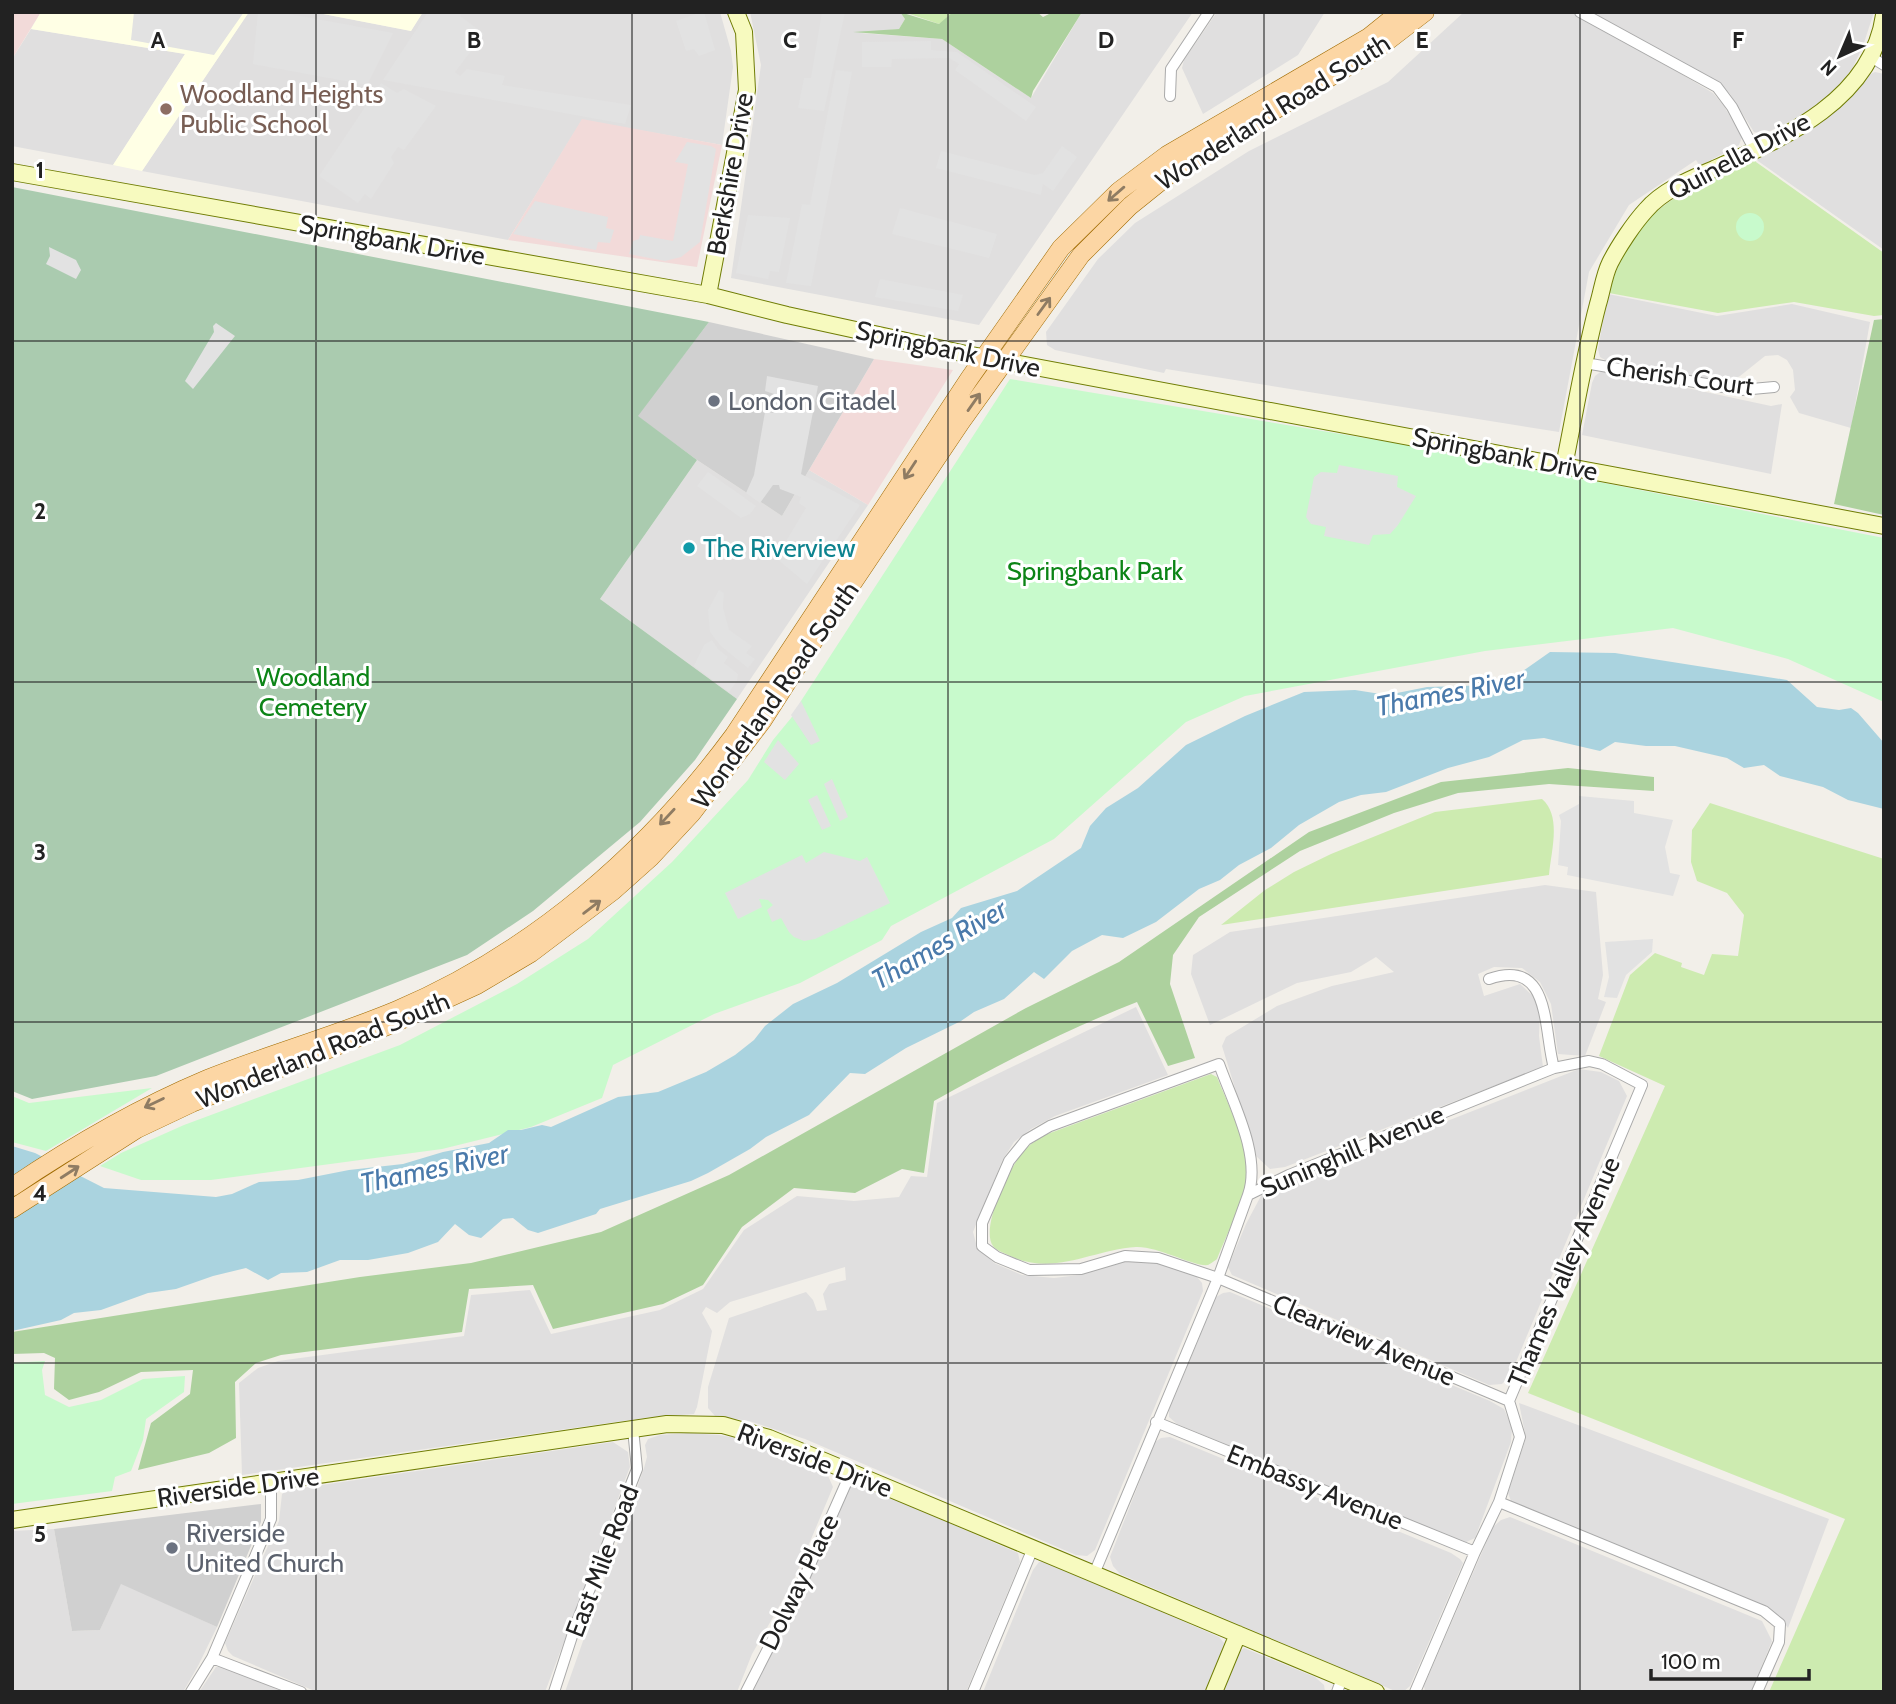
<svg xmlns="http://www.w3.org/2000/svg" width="1896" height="1704" font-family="Cabin,sans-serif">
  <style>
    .residential { fill: #e0dfdf }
    .commercial { fill: #f2dad9 }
    .education { fill: #ffffe5 }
    .religious { fill: #d0d0d0 }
    .grass { fill: #cdebb0 }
    .forest { fill: #add19e }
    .cemetery { fill: #aacbaf }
    .park { fill: #c8facc }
    .parking { fill: #e2e2e2 }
    .water { fill: #aad3df }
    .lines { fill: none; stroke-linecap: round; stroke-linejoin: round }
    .street-casing { stroke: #a9a9a9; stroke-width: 12 }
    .secondary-casing { stroke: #707d05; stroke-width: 18 }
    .primary-casing { stroke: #a06b00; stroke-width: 19 }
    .street { stroke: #fff; stroke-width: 10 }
    .secondary { stroke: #f7fabf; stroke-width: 16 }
    .primary { stroke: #fcd6a4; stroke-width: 18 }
    .oneway { stroke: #8f7c63 }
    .grid { fill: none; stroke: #222; stroke-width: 2; stroke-opacity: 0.55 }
    .education-dot { fill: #8d6e63; stroke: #fff; stroke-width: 2.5 }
    .worship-dot { fill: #6b7280; stroke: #fff; stroke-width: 2.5 }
    .culture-dot { fill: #0f9aa8; stroke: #fff; stroke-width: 2.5 }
    .labels { text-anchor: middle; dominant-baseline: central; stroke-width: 6; stroke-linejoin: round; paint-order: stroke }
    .education-label { font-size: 26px; fill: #785e54; stroke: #fff; text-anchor: start }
    .street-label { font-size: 26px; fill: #222; stroke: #fff }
    .worship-label { font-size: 26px; fill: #5b616d; stroke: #fff; text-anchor: start }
    .culture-label { font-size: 26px; fill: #0d838f; stroke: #fff; text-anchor: start }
    .park-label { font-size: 26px; fill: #0c8416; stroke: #fff }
    .water-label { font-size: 28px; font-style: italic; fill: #4a7aab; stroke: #fff }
    .grid-label { font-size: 23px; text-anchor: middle; font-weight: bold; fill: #222; stroke: #fff; stroke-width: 6; stroke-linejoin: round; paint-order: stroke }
  </style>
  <rect width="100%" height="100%" fill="#f2efe9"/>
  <!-- residential -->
  <path class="residential" d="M249,12H313L411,31L423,12H720L731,51L733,67L722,145L582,120L508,240L142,171Z
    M750,12H900L905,19L899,29L860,33L942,39L1031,98L1082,12H1193L979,325L731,278L761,65Z
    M1217,12H1325L1298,55L1203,114L1182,68L1184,60Z
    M1464,12H1874L1863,46L1852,69L1834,91L1805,114L1764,134L1754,132L1730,94L1719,83L1623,30L1619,37L1713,93L1724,106L1742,137L1739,145L1700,166L1696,160L1629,205L1589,272L1559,432L1166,369L1164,373L1055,350L1047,345L1046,332L1098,259L1135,223L1249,151L1388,82Z
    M31,29L185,54L113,165L12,146V59Z
    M1875,72L1884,74V250L1758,161L1755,156L1866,76Z
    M1608,294L1717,316L1792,304L1870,322L1851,428L1799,413L1790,397L1795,390L1793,370L1787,360L1778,355L1765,356L1740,376L1728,382L1605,360L1600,357L1598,349Z
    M1603,370L1771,406L1782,404L1771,474L1582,435L1592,383L1595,376Z
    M697,460L782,516L809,470L868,505L737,699L600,599Z
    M1545,885L1596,892L1603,975L1598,999L1606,1002L1585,1056L1558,1054L1551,1004L1540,982L1522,968L1494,967L1478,974L1484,996L1520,984L1535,998L1540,1010L1539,1036L1543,1067L1285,1167L1270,1169L1256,1156L1222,1046L1226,1037L1277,1006L1332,986L1394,972L1376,957L1351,972L1297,983L1210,1025L1191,974L1193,955L1230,932Z
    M1136,1007L1168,1075L1055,1116L1031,1129L1014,1142L1002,1161L973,1232L977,1247L994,1263L1022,1275L1054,1278L1079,1275L1125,1261L1153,1262L1181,1270L1197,1277L1202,1283L1203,1291L1095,1550L1087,1556L1076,1555L805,1439L749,1421L715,1416L708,1408V1387L729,1318L806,1292L813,1300L817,1311L827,1310L823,1294L829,1284L846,1280L845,1267L730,1302L717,1313L706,1307L702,1313L712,1331L697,1407L694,1414L644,1418L242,1475L239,1383L258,1368L278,1361L464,1336L471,1295L530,1290L551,1334L660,1310L703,1289L744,1230L797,1196L854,1201L899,1197L911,1176L927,1177L937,1103Z
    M1579,1069L1601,1072L1619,1081L1627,1096L1511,1374L1502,1384L1489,1385L1232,1275L1228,1267L1246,1224L1262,1194Z
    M1230,1292L1490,1401L1504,1409L1512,1427L1511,1442L1475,1538L1464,1543L1177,1424L1169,1417V1410L1216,1297L1223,1293Z
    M1519,1403L1829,1519L1788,1628L1783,1621L1521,1507L1511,1501L1508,1493L1526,1438Z
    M688,1433L719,1435L746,1440L784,1452L825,1469L833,1487L793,1582L752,1654L737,1692H565L644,1468L647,1457L645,1445L648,1439L660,1435Z
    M1170,1437L1451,1553L1460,1559L1463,1563L1410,1686L1403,1692L1395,1691L1120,1574L1113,1566L1110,1557L1155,1442L1161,1438Z
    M613,1442L628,1452L630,1467L545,1692H317L233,1656L228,1651L225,1643L279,1521L282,1494L288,1490Z
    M857,1483L1018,1553L1020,1562L1017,1570L966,1692H753L767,1659L829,1537L847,1492L851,1486Z
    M1510,1517L1762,1621L1772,1641L1751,1692H1425L1424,1686L1493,1527L1501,1520Z
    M54,1529L72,1631L100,1630L121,1583L217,1627L198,1666L183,1692H12V1531Z
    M1045,1561L1219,1637L1224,1643L1222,1654L1207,1692H983L1033,1570L1039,1562Z
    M1244,1648L1315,1677L1324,1685L1325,1692H1221L1238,1653Z
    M216,1667H225L284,1692H199Z"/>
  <!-- commercial -->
  <path class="commercial" d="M12,12H41L12,59Z
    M582,119L722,145L697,267L508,240Z
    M874,359L953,370L868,505L809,470Z"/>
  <!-- education -->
  <path class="education" d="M41,12H249L142,171L113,165L185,54L31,29Z
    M313,12H423L411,31Z"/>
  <!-- religious -->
  <path class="religious" d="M709,322L874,359L782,516L697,460L637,416Z
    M261,1504V1522L217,1627L121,1584L100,1630L72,1631L54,1529Z"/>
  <!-- grass -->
  <path class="grass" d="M904,12H953L947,20L939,24Z
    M1753,157L1756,162L1884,253V315L1874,316L1794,302L1718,313L1609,293C1633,208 1680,193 1753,157Z
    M1542,799C1562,816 1551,851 1549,875L1221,925L1265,890L1294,872L1331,854L1435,812Z
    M1710,803L1884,859V1692H1769L1845,1519L1528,1393L1665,1086L1599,1056L1630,975L1655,953L1682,963L1681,967L1704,975L1712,954L1738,956L1744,915L1727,893L1697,881L1691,862L1692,830Z
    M1211,1074L1217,1077C1228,1105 1245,1136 1247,1166C1249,1193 1227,1233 1217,1259C1216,1260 1210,1264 1208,1265C1194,1267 1158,1246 1136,1247C1090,1250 1053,1278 1006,1254C1002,1252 996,1250 993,1246C980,1228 1009,1169 1022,1153C1027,1146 1036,1141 1042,1136Z"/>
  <!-- forest -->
  <path class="forest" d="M900,12L939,24L953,12H1037L1043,17L1053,12H1082L1033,91L1031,98L942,39L853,32L899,29L905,19Z
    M1884,319V515L1834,504L1874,320Z
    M1568,768L1654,777V791L1549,784L1458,793L1394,813L1300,851L1199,917L1173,955L1170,984L1195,1058L1168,1066L1137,1002C1068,1029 999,1064 934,1101L924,1173L902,1169L855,1193L794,1188L742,1227L703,1285L663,1304L553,1329L533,1285L469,1289L462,1332L281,1355L256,1363L235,1382L236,1438L209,1453L138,1470L151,1423L190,1394L193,1370L141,1372L99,1392L69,1400L54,1389L55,1358L44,1353L12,1354V1332L360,1277L471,1263L601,1232L729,1175L1026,1008L1119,962L1309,832L1441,782Z"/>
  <!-- cemetery -->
  <path class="cemetery" d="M12,187L709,322L638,416L697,460L600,599L737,699L695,760L640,822L533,911L467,955L156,1076L32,1099L12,1091Z"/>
  <!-- park -->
  <path class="park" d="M1736 227a14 14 0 1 1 28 0a14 14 0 1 1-28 0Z
    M1010,379L1431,449L1884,538V702L1788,659L1673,628L1485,651L1245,696L1186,722L1054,839L891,926L882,940L800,983L714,1014L613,1065L602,1098L531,1127L442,1149L211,1180H141L100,1166L121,1153L184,1125L400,1045L517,984L588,939L672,862L748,780L773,740L796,712L801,701Z
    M152,1088L46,1151L12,1142V1096L29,1103Z
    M45,1361L42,1370L45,1395L69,1407L101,1400L143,1379L185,1376L184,1392L146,1419L143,1440L131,1471L115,1477L112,1491L12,1504V1363Z"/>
  <!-- parking -->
  <path class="parking" d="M134,12L219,14L244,12L214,55L131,40Z
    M258,12H278L393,33L367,85L253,64Z
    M428,12H461L460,16L484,34L455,72L460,76L467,69L505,76L502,85L631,105L625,124L383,80Z
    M696,12H704L715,50L699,56L694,49L686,51L676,21L696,14Z
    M822,12H845L824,111L798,108L804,78H811Z
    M931,41V50L957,52L1036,107L1026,121L955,70L959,64L949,58L892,59L891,67H862V42Z
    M836,70L852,72L811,286L786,283L802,204L810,205Z
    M381,83L397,93L404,89L436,106L404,150L398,147L391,157L394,163L371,199L365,194L358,203L319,176Z
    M687,142L711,146L716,149L700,242L681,257L665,261L629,254L633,241L639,239L640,235L673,241L688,164L675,162Z
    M1062,146L1077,157L1053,191L1043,184L1041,195L936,168L941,151L1035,175L1043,173Z
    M535,201L608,217L606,228L614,230L610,243L598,242L596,250L513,234Z
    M900,208L997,234L989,258L892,234Z
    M748,215L790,218L779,272L770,271L768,279L736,273Z
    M49,247L76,260L81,270L76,279L46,264L50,256Z
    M880,279L963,295L958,311L875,297Z
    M216,323L235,336L193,389L185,381L214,332L213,326Z
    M767,376L818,386L801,474L860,505L807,584L776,558L806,508L799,503L801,497L780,489L779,485H773L760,503L746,493L754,475L765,412L774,413V394L765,391Z
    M1339,465L1398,476L1397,487L1416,496L1398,525L1390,534L1373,535L1369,545L1324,536L1326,527L1311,524L1306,517L1314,477L1321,472L1337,473Z
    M708,472L756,506L750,514L741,518L697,486Z
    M719,590L724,593L723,608L729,630L752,646L746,653L755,659L748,668L721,646L710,632L708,610Z
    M712,640L718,649L728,657L724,663L738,674L737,681L729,692L694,666L704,645Z
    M801,701L820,741L811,745L791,715Z
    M778,740L799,764L785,780L764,762Z
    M832,779L848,817L840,821L824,784Z
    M817,795L831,826L822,830L808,800Z
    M1579,796L1634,801V813L1673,820L1665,847L1670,873L1680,875L1673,896L1567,875L1568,867L1558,865L1561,821L1559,815L1579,804Z
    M824,852L860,861L867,857L890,903L815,939L804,941L794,937L789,932L781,918L772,922L767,910L773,905L768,900L759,899L762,907L738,919L725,893L802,855L806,863Z
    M1653,939L1652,952L1626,975L1617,998L1604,997L1609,977L1605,942Z"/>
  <!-- water -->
  <path class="water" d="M1550,652L1615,653L1787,680L1817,707L1839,710L1851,708L1858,713L1884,743V809L1848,800L1823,787L1780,776L1764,765L1744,768L1727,758L1675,746H1646L1615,742L1600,751L1544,738L1523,740L1489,757L1448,768L1386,792L1361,795L1339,802L1299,825L1271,848L1239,865L1220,880L1199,889L1156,922L1123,938L1102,935L1072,951L1044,979L1034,972L1004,999L974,1012L961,1021L906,1048L865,1074L850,1073L809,1115L766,1137L750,1149L708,1173L691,1181L600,1209L596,1214L538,1233L528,1230L513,1218L503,1219L481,1238L469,1235L455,1224L438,1242L408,1253L368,1260H340L307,1272L281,1273L268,1280L246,1268L213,1276L176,1289L148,1293L101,1310L74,1313L61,1320L12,1331V1146L35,1153L104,1188L216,1197L232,1194L259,1182L298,1180L349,1170L403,1164L443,1152L489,1143L508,1130H521L542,1125L551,1127L618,1097L658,1092L706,1072L735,1055L754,1040L765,1026L793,1004L837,983L921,932L952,918L961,908L1017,891L1081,848L1090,826L1106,808L1138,788L1186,745L1245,716L1304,692L1355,690L1387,695L1427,687L1493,685L1520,673Z"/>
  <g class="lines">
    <!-- street casing -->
    <g class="street-casing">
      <path id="street" d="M1580,12L1717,87L1732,107L1755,151
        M1871,57L1884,65
        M1170,96L1171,69L1209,12
        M1585,363L1741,390L1774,387
        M1489,979C1552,957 1543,1030 1554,1068
        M1248,1195C1262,1156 1232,1101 1219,1064L1050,1126L1026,1140L1009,1161L982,1223V1246L997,1257L1029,1270L1081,1269L1125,1256L1158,1258L1218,1278L1509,1401
        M1156,1422L1475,1552
        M1499,1502L1764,1611L1780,1624L1779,1642L1757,1692
        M1094,1574L1218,1278L1248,1195L1289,1175L1554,1068L1589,1061L1602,1064L1642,1085L1509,1401L1520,1437L1499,1502L1475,1552L1415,1692
        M212,1658L301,1692
        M191,1692L212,1658L271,1519V1482
        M554,1692L576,1624L637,1469L633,1429
        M746,1692L805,1576L851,1472
        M973,1692L1033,1548
        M1337,1692L1342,1678"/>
    </g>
    <!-- secondary casing -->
    <g class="secondary-casing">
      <path id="secondary" d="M12,172L708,295L787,315L966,354L1884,526
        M708,295L747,90L744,32L736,12
        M1564,466C1575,412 1584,357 1598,304C1602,291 1604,275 1610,263C1618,247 1634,223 1646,210C1663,190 1691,179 1714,169C1784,138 1872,100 1884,15
        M12,1520L667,1424L723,1425L769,1438L1376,1692
        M1214,1692L1238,1634"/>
    </g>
    <!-- primary casing -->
    <g class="primary-casing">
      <path id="primary" d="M12,1187C74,1145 138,1108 207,1079C269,1054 335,1036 397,1010C533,952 647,853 734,735L969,379L1061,248L1119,191L1167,155L1369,37L1400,12
        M12,1209L137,1129L192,1103L390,1025L477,985L531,953L613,891L650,858L692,813L763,720L811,645L961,422L1081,255L1130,206L1176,169L1377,49L1425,12"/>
    </g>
    <!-- street -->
    <use href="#street" class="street"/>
    <!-- secondary -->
    <use href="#secondary" class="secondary"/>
    <!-- primary -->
    <use href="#primary" class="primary"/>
  </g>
  <!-- one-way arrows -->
  <defs><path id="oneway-shaft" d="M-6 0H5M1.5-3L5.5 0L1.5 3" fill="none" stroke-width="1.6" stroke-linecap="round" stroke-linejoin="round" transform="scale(1.75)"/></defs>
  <g class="oneway">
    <use href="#oneway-shaft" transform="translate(1116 194) rotate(139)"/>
    <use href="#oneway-shaft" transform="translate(1044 306) rotate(-54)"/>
    <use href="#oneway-shaft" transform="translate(974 402) rotate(-55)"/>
    <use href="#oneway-shaft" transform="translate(910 470) rotate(123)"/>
    <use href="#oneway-shaft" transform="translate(667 817) rotate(133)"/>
    <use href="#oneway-shaft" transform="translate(592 907) rotate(-37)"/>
    <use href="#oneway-shaft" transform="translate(154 1103) rotate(154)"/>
    <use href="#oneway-shaft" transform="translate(70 1172) rotate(-33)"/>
  </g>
  <!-- grid -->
  <path class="grid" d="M316,12V1692M632,12V1692M948,12V1692M1264,12V1692M1580,12V1692M12,341H1884M12,682H1884M12,1022H1884M12,1363H1884"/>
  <!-- markers -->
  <circle class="education-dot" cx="166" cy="109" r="7"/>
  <g class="worship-dot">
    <circle cx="714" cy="401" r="7"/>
    <circle cx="172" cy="1548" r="7"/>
  </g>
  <circle class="culture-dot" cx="689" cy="548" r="7"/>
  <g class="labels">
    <!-- education labels -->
    <g class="education-label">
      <text x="180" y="94">Woodland Heights<tspan x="180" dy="30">Public School</tspan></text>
    </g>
    <!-- street labels -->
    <g class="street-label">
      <text transform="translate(1273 112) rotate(-32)">Wonderland Road South</text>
      <text transform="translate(1739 156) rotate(-28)">Quinella Drive</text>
      <text transform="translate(730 174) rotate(-80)">Berkshire Drive</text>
      <text transform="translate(392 240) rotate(10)">Springbank Drive</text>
      <text transform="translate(948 349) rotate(12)">Springbank Drive</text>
      <text transform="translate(1680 376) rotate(8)">Cherish Court</text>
      <text transform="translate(1505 454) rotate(11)">Springbank Drive</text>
      <text transform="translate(775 695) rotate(-55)">Wonderland Road South</text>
      <text transform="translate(323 1050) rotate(-22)">Wonderland Road South</text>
      <text transform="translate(1352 1151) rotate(-23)">Suninghill Avenue</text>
      <text transform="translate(1564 1272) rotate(-67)">Thames Valley Avenue</text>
      <text transform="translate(1364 1340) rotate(23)">Clearview Avenue</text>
      <text transform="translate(815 1460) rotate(21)">Riverside Drive</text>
      <text transform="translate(238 1487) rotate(-8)">Riverside Drive</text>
      <text transform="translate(1315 1487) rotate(22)">Embassy Avenue</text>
      <text transform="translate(602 1561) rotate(-69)">East Mile Road</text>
      <text transform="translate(799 1582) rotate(-64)">Dolway Place</text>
    </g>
    <!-- worship labels -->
    <g class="worship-label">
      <text x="728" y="401">London Citadel</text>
      <text x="186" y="1533">Riverside<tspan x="186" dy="30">United Church</tspan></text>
    </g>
    <!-- culture labels -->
    <g class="culture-label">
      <text x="703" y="548">The Riverview</text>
    </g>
    <!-- park labels -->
    <g class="park-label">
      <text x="1095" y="571">Springbank Park</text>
      <text x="313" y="677">Woodland<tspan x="313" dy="30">Cemetery</tspan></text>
    </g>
    <!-- water labels -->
    <g class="water-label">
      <text transform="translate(1450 692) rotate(-11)">Thames River</text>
      <text transform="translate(939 944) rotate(-30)">Thames River</text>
      <text transform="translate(434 1168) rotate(-12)">Thames River</text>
    </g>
  </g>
  <g class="grid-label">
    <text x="158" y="48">A</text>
    <text x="474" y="48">B</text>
    <text x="790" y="48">C</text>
    <text x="1106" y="48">D</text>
    <text x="1422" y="48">E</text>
    <text x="1738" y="48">F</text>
    <text x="40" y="178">1</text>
    <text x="40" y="519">2</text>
    <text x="40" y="860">3</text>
    <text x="40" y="1201">4</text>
    <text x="40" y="1542">5</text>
  </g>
  <!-- border -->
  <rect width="1896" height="1704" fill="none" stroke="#222222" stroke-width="28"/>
  <!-- north arrow -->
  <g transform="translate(1840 56) rotate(224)" stroke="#ffffff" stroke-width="5" paint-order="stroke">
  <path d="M0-5L12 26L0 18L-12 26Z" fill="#222222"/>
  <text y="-10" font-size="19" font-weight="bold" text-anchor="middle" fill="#222222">N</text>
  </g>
  <!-- scale -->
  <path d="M1651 1669v10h158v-10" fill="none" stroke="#222222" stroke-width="3.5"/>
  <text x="1661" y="1669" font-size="21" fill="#222222" stroke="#ffffff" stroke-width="5" paint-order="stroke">100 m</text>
</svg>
